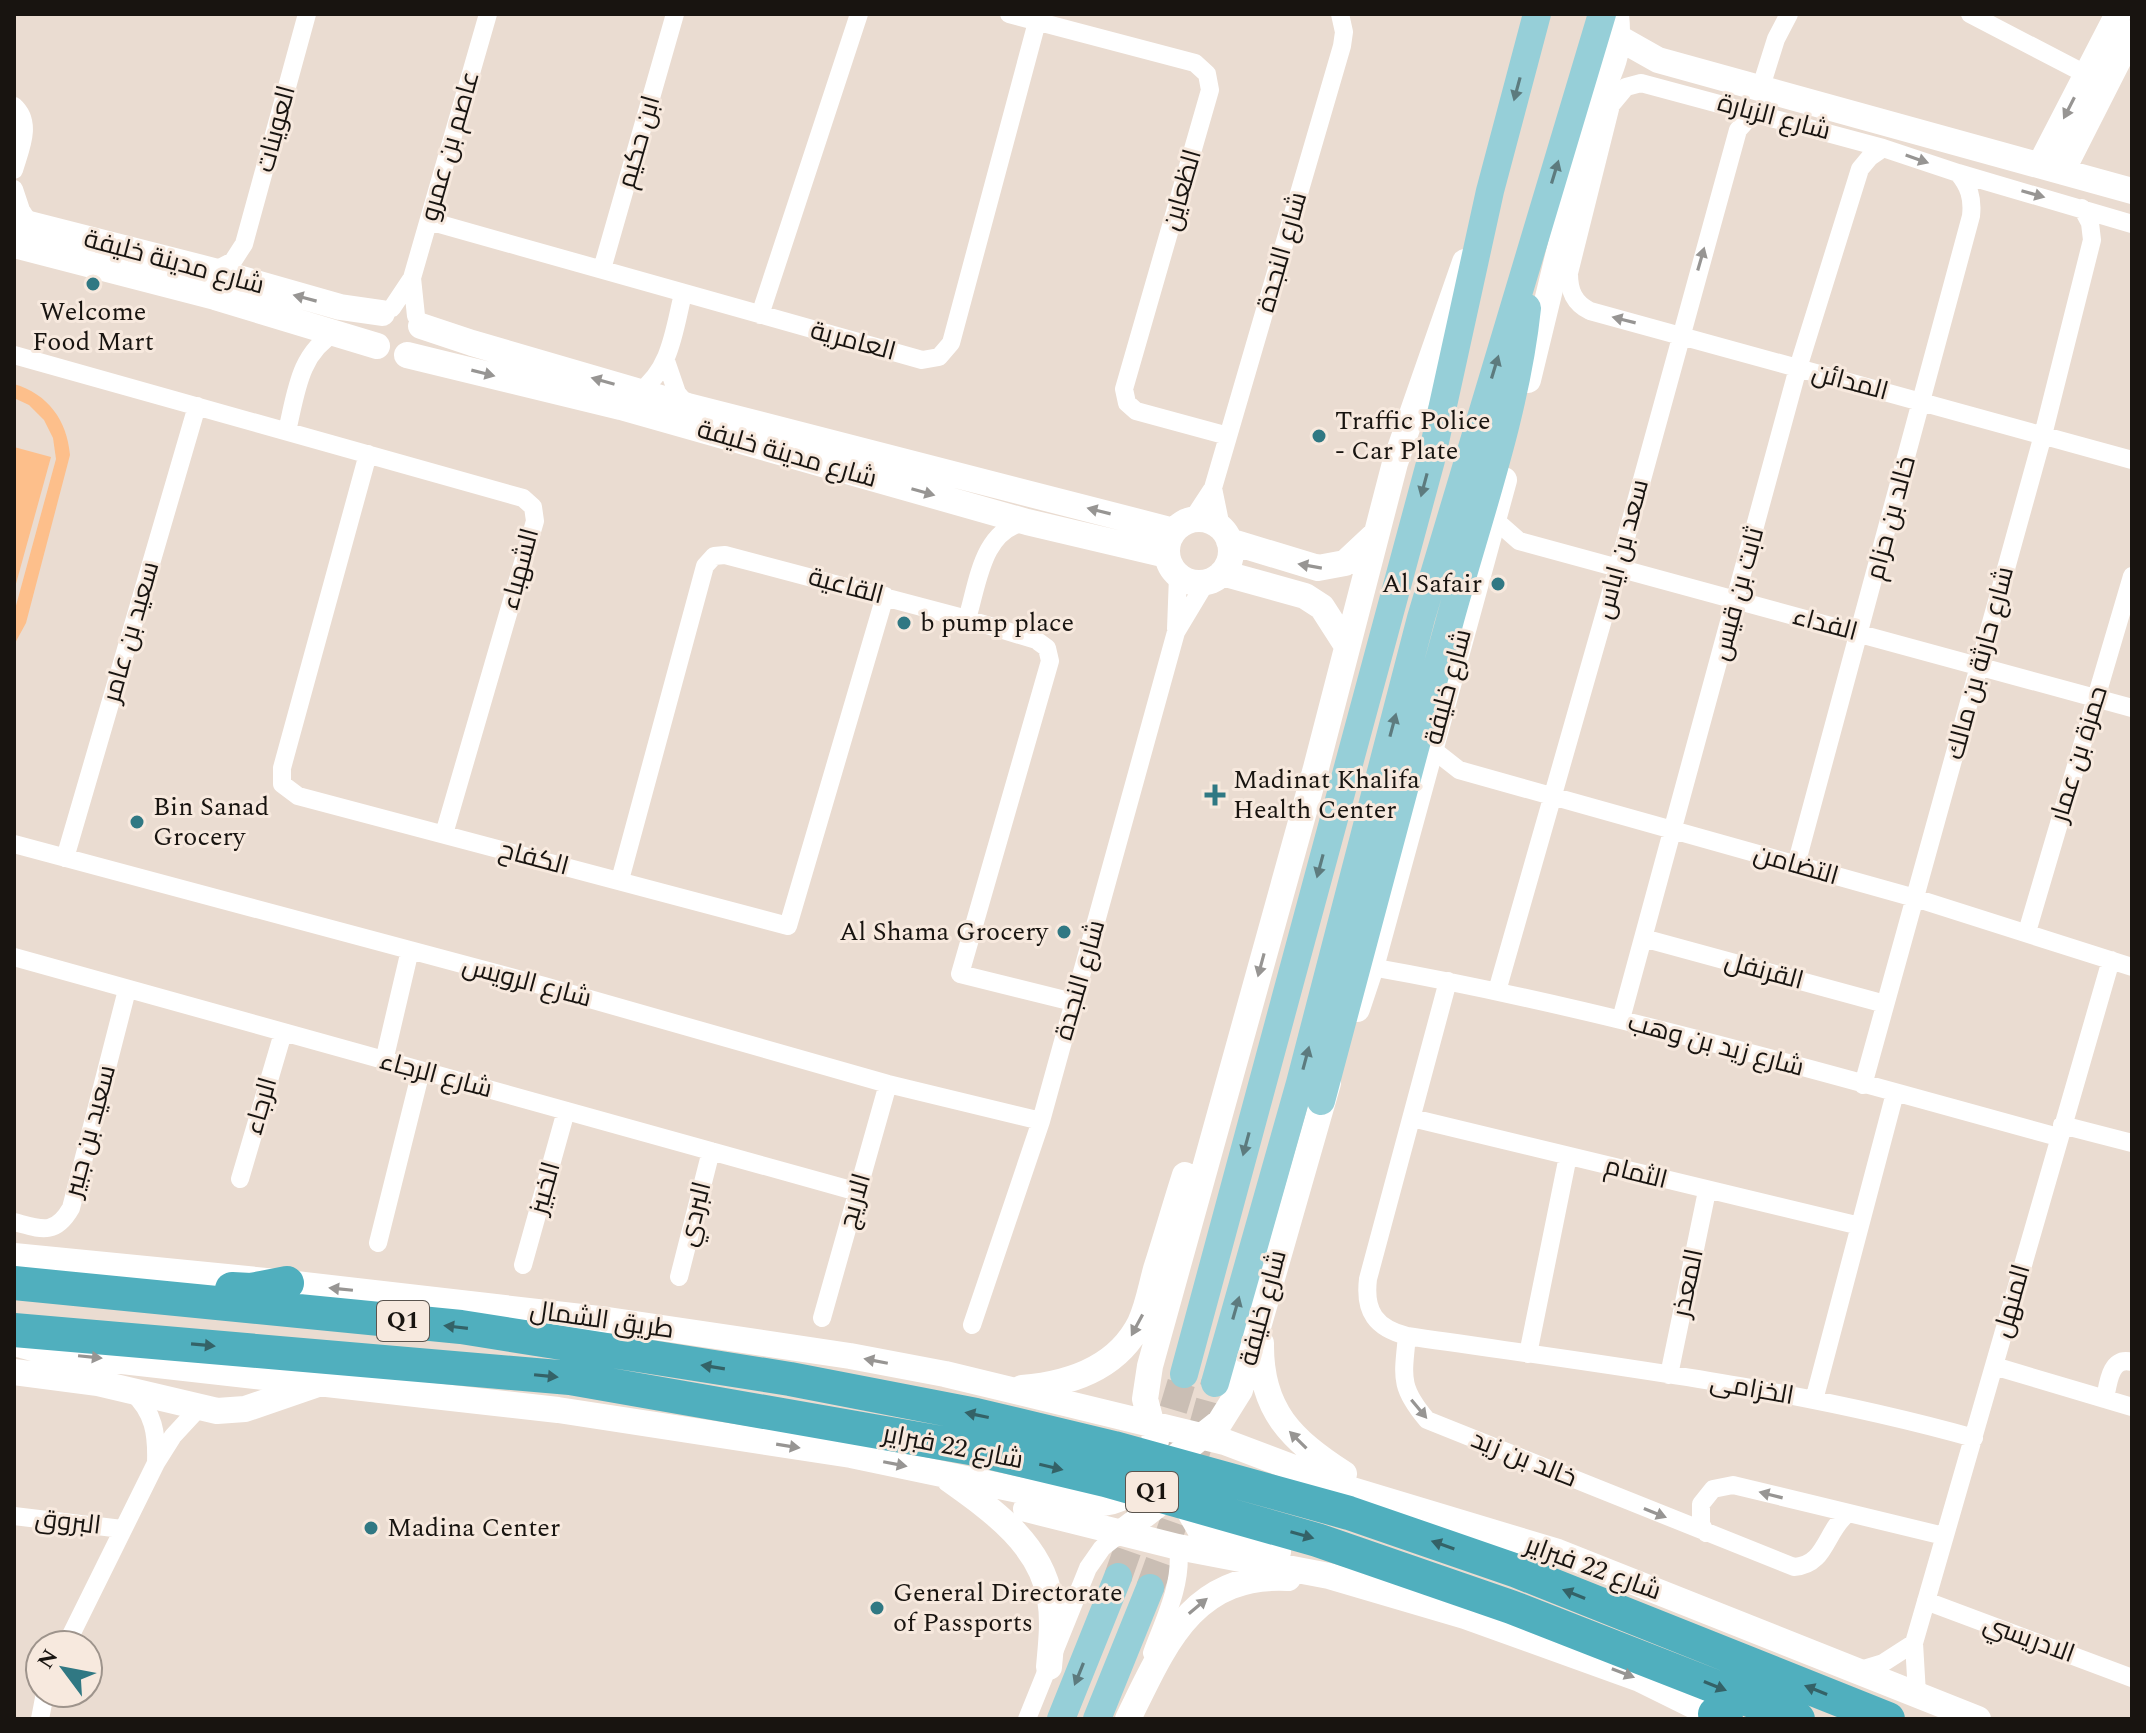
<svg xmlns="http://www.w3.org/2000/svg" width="2146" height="1733" font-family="Spectral,Cairo,serif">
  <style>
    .green { fill: #fdbf8b }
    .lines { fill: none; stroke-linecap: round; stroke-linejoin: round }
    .primary-tunnel { stroke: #cabeb4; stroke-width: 28; stroke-dasharray: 28 14; stroke-linecap: butt }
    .street { stroke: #fff; stroke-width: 18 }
    .secondary { stroke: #fff; stroke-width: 26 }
    .primary { stroke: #96cfd8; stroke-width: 28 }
    .highway { stroke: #50afbe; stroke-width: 34 }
    .oneway { fill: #5d7b7e }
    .oneway2 { fill: #979593 }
    .oneway3 { fill: #346267 }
    .poi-dot { fill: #307883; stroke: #f7e9de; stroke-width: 3 }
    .labels { text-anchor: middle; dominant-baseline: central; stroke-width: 6; stroke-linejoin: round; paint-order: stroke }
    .shield { fill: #f7e9de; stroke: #5b544e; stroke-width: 2 }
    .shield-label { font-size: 24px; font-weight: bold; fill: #181410 }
    .street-label { font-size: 26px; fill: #181410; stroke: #f7e9de }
    .poi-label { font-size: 26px; fill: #181410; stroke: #f7e9de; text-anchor: start }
  </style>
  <rect width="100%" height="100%" fill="#eadcd1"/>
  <!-- green -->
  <path class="green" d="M14,384C48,394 67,420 70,455L26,623L14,645V613L56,459L53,438L44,420L29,405L14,398Z
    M14,447L51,457L14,591Z"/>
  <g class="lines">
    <!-- primary-tunnel -->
    <path class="primary-tunnel" d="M1161,1450L1184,1374
      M1118,1577L1141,1512
      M1150,1588L1187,1485L1215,1383"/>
    <!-- street -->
    <path class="street" d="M1009,14L1195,63L1207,74L1210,90L1124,389L1127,403L1136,411L1228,436
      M1970,14L2095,79
      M1760,90L1776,39L1789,14
      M14,106C33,123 20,149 14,170
      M14,189L21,210L30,224
      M429,221L922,360L939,357L951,343L1037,22
      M2132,224L1958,173L1883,148L1641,83L1626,87L1611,105L1569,273C1569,291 1574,303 1590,311L2132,460
      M602,269L675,14
      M214,271L233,261L244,244L307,14
      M412,278L416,316
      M392,308L412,278L488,14
      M760,315L859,14
      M14,355L523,498L533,507L535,521L444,834
      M666,361L677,393L688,406
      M639,392C671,369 674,330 683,294
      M287,431C296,394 299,353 335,333
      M368,454L282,768V784L298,796L788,926L885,596
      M1213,488L1221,527
      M1494,519L1519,541L2132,708
      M1192,520L1213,488L1342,46L1344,32L1340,14
      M967,619C978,583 982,530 1025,522
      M1176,629L1178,576
      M1431,748L1459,770L1915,898L2132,967
      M14,844L544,986L888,1084L1041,1121
      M65,858L197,406
      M1796,865L1971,216C1973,198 1969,186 1958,173
      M620,880L705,566L714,556L725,555L967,619L1036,640L1047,648L1050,661L960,974L1073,1002
      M2027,932L2132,576
      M1643,938L1885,1004
      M14,957L858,1192
      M1371,967C1604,1008 1831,1075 2058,1137
      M1448,981L1368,1279C1364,1312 1376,1328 1407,1336C1597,1364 1789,1386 1974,1438
      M1497,991L1618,567L1738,130L1754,112
      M1621,1019L1798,368L1860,169L1870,157L1883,148
      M384,1061L410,950
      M1863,1085L2043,435L2092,240L2090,223L2082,208
      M1412,1118L1860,1226
      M2062,1125L2132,1143
      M240,1179L283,1033
      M14,1222C41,1229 55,1236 71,1208L127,990
      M378,1243L421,1071
      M523,1265L566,1111
      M679,1277L711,1151
      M822,1318L888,1084
      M972,1325L1041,1121L1176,632L1206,582
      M1407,1336C1403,1377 1399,1387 1427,1420L1794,1567C1826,1565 1825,1532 1847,1514
      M1528,1354L1568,1156
      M2132,1362C2110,1356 2108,1384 2105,1399L2132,1407
      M1994,1366L2105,1399
      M1669,1375L1707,1191
      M132,1392C154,1412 157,1434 156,1463
      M1814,1400L1895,1093
      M14,1516L122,1529
      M1706,1533L1701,1524V1504L1713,1489L1733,1485L1944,1536
      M1926,1601L2132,1678
      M66,1645L156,1463L173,1436L198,1409
      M1152,1653C1164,1620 1183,1584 1178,1547
      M1860,1670L1883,1663L1914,1643
      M1917,1694L1914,1643L2111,960
      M40,1719L45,1693
      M1027,1719L1088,1568L1102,1548L1121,1533"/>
    <!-- secondary -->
    <path class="secondary" d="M1619,38L1658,60L2132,191
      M2040,165L2118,14
      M2062,171L2132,33
      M14,220L214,271L340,307L382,313
      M14,245L215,297L377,346
      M421,326L472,343L688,406L1174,531
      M407,355L621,407L1027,522L1167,555
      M1528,380L1593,112C1608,70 1621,63 1616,14
      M1167 551a32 32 0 1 1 64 0a32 32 0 1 1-64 0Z
      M1229,541L1318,568L1345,563L1376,534
      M1222,573L1305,596L1322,607L1347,646
      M1357,1009L1371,967L1504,480
      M14,1256L287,1283L608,1320L850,1356L945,1374L1225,1442L1352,1490L1558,1552L1978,1719
      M14,1343L51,1353L558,1410L851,1455L1081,1503C1100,1504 1113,1504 1130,1493L1220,1422L1240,1390L1328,1083
      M1261,1343C1260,1411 1292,1440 1344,1474
      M14,1372L98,1383L217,1411L245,1409L318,1384
      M1022,1388C1069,1384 1117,1369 1140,1323C1148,1306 1151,1287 1156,1269C1166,1238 1175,1206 1185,1175
      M1156,1441L1145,1399L1150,1366L1316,768L1395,463L1465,262
      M950,1480C992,1510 1041,1544 1050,1599C1054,1621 1051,1644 1049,1667
      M1180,1495L1213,1552
      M1026,1509L1178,1547L1329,1576L1465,1616L1640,1679L1721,1719
      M1200,1510C1210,1538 1253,1542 1278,1552
      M1121,1533L1177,1490
      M1128,1719C1164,1646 1192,1573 1288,1578"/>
    <!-- primary -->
    <path class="primary" d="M1321,1101C1363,940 1406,780 1450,620C1478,518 1516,413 1527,308
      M1184,1374L1431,460L1490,191L1537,14
      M1215,1383L1300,1083L1421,618L1602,14
      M1061,1719L1118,1577
      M1097,1719L1150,1588"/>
    <!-- highway -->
    <path class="highway" d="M14,1283L461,1327L790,1379L976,1415L1114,1448L1349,1513L1517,1571L1888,1719
      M232,1289L251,1290L287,1283
      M14,1330L570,1378L970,1448L1105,1480L1317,1540L1511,1607L1798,1719
      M1715,1714L1726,1719"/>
  </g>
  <!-- one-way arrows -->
  <defs><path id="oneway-solid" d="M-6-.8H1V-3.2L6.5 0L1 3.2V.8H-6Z" transform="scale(2)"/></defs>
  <g class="oneway">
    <use href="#oneway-solid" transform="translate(1517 89) rotate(105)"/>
    <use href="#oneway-solid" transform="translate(1555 172) rotate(-73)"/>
    <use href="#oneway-solid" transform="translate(1495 367) rotate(-73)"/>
    <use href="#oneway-solid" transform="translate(1424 485) rotate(105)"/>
    <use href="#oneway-solid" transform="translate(1393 725) rotate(-75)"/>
    <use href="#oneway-solid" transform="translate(1320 866) rotate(105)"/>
    <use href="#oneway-solid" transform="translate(1306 1058) rotate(-75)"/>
    <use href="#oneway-solid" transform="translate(1246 1144) rotate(105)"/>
    <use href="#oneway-solid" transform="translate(1236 1308) rotate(-74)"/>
    <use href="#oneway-solid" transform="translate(1079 1674) rotate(112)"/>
  </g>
  <g class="oneway2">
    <use href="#oneway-solid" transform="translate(2069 108) rotate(117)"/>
    <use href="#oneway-solid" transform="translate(1917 159) rotate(19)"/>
    <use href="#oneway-solid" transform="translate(2033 194) rotate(16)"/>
    <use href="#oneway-solid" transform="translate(1701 259) rotate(-74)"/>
    <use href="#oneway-solid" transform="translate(305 298) rotate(-165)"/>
    <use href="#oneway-solid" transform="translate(1624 320) rotate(-166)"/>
    <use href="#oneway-solid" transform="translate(483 373) rotate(14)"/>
    <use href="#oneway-solid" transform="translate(603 381) rotate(-164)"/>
    <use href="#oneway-solid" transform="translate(923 492) rotate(16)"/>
    <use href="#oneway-solid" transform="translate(1099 511) rotate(-166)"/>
    <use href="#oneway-solid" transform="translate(1310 566) rotate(-170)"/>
    <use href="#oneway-solid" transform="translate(1261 965) rotate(105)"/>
    <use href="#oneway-solid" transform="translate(341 1289) rotate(-174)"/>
    <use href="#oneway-solid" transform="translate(1137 1325) rotate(118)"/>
    <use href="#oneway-solid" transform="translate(90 1357) rotate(6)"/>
    <use href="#oneway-solid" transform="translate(876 1361) rotate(-169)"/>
    <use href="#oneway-solid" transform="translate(1419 1409) rotate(50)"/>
    <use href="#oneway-solid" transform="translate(1298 1440) rotate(-135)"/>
    <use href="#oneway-solid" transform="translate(788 1446) rotate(9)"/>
    <use href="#oneway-solid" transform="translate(895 1464) rotate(11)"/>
    <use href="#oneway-solid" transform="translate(1771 1495) rotate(-166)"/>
    <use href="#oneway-solid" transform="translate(1655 1513) rotate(22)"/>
    <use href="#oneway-solid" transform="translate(1198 1606) rotate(-40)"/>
    <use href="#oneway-solid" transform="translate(1623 1673) rotate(21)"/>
  </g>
  <g class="oneway3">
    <use href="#oneway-solid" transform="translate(456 1327) rotate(-173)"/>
    <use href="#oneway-solid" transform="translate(203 1345) rotate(5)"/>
    <use href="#oneway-solid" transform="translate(713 1367) rotate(-171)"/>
    <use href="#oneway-solid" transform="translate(546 1376) rotate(6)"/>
    <use href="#oneway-solid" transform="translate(977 1415) rotate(-168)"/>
    <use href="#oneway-solid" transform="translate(1051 1467) rotate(13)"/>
    <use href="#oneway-solid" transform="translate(1302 1535) rotate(16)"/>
    <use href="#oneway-solid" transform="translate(1443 1545) rotate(-161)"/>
    <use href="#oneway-solid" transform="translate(1574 1594) rotate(-158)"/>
    <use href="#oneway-solid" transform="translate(1715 1686) rotate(22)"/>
    <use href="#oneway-solid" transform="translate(1816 1690) rotate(-158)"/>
  </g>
  <!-- markers -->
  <g class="poi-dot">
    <circle cx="93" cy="284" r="8"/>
    <circle cx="1319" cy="436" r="8"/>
    <circle cx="1498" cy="584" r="8"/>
    <circle cx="904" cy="623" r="8"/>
    <path d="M1211 783h8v8h8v8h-8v8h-8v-8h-8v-8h8z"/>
    <circle cx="137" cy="822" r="8"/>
    <circle cx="1064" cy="932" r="8"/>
    <circle cx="371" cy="1528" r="8"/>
    <circle cx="877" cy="1608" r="8"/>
  </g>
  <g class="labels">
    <!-- shield labels -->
    <g class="shield">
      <rect x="377" y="1301" width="52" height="40" rx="6"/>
      <rect x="1126" y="1472" width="52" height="40" rx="6"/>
    </g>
    <g class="shield-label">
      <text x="403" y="1321">Q1</text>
      <text x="1152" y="1492">Q1</text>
    </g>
    <!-- street labels -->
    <g class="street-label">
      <text transform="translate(1774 117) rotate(15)">شارع الزبارة</text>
      <text transform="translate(276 129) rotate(-75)">العوينات</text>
      <text transform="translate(639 142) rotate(-74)">ابن حكيم</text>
      <text transform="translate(450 146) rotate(-74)">عاصم بن عمرو</text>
      <text transform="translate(1182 190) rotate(-74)">الظعاين</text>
      <text transform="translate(1282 252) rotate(-74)">شارع النجدة</text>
      <text transform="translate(174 262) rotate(15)">شارع مدينة خليفة</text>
      <text transform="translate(853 341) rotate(15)">العامرية</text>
      <text transform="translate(1850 382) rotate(15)">المدائن</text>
      <text transform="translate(787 454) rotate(16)">شارع مدينة خليفة</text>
      <text transform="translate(1891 518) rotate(-75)">خالد بن حزام</text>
      <text transform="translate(1622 549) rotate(-75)">سعد بن اياس</text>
      <text transform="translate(520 569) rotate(-75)">الشهباء</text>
      <text transform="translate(846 586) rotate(15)">القاعية</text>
      <text transform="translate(1738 594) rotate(-75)">ثابت بن قيس</text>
      <text transform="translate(1825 624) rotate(15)">الفداء</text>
      <text transform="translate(131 632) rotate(-74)">سعيد بن عامر</text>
      <text transform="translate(1980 663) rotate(-75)">شارع حارثة بن مالك</text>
      <text transform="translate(1448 687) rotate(-75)">شارع خليفة</text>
      <text transform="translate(2079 754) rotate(-73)">حمزة بن عمار</text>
      <text transform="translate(534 858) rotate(15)">الكفاح</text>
      <text transform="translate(1796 865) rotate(16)">التضامن</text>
      <text transform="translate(1764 971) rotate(15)">القرنفل</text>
      <text transform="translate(1080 980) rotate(-74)">شارع النجدة</text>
      <text transform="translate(527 982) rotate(15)">شارع الرويس</text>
      <text transform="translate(1716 1045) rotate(15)">شارع زيد بن وهب</text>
      <text transform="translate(436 1075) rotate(15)">شارع الرجاء</text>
      <text transform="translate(261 1106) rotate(-74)">الرجاء</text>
      <text transform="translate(90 1131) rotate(-75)">سعيد بن جبير</text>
      <text transform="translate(1636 1173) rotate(14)">الثمام</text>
      <text transform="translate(545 1188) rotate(-74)">الخبيز</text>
      <text transform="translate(855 1201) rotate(-74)">الاريج</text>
      <text transform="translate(695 1214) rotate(-76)">البردي</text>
      <text transform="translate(1688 1283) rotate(-78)">المعذر</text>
      <text transform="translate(2012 1301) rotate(-74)">المنهل</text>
      <text transform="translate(1263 1308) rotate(-75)">شارع خليفة</text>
      <text transform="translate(602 1320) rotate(8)">طريق الشمال</text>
      <text transform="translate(1752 1389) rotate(10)">الخزامى</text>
      <text transform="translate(953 1447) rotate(11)">شارع 22 فبراير</text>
      <text transform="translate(1524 1459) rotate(22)">خالد بن زيد</text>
      <text transform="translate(68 1522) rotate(7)">البروق</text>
      <text transform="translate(1593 1568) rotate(20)">شارع 22 فبراير</text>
      <text transform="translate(2029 1639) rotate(20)">الادريسي</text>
    </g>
    <!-- poi labels -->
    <g class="poi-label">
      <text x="93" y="312" text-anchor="middle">Welcome<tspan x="93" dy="30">Food Mart</tspan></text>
      <text x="1335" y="421">Traffic Police<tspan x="1335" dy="30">- Car Plate</tspan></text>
      <text x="1482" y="584" text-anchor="end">Al Safair</text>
      <text x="920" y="623">b pump place</text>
      <text x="1233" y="780">Madinat Khalifa<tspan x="1233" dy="30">Health Center</tspan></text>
      <text x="153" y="807">Bin Sanad<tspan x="153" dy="30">Grocery</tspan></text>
      <text x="1048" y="932" text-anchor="end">Al Shama Grocery</text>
      <text x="387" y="1528">Madina Center</text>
      <text x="893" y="1593">General Directorate<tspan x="893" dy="30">of Passports</tspan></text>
    </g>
  </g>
  <!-- border -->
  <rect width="2146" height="1733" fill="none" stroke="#181410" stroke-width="32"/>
  <!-- north arrow -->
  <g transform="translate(64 1669) rotate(302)"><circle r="38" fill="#f7e9de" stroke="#9e948c" stroke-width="2"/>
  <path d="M0-6L14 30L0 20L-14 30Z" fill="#307883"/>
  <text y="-12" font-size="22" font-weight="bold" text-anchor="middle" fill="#181410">N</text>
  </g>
</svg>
